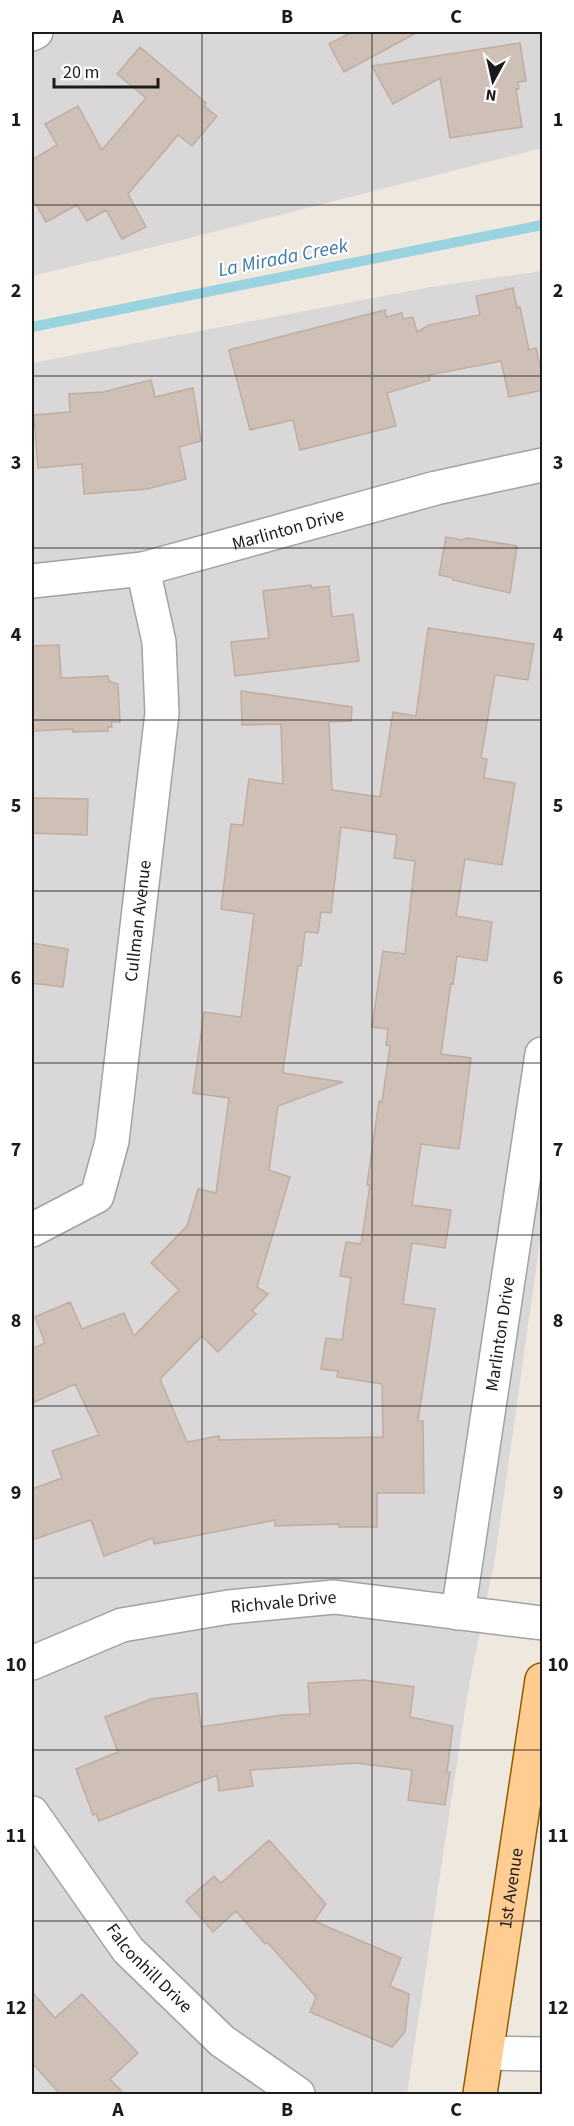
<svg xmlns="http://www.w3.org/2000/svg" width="574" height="2126" font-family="'Source Sans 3',sans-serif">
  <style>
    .residential { fill: #d9d7d7 }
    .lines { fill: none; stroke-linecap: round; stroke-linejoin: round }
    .stream { stroke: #9ad3e0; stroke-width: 10 }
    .building { fill: #cec0b7; stroke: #c0ada0; stroke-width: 1.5; fill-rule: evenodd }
    .minor-casing { stroke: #a2a2a2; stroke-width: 36 }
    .major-casing { stroke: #915c00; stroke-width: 36 }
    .minor { stroke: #fff; stroke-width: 33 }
    .major { stroke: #ffcc92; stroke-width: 33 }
    .grid { fill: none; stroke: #1b1b1b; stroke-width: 1.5; stroke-opacity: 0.55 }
    .labels { text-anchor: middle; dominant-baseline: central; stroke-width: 4.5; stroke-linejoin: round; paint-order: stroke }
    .street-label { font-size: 18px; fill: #1b1b1b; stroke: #fff }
    .water-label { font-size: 20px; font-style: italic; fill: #3d78aa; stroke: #fff }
    .neatline { fill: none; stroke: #1b1b1b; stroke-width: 2 }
    .grid-label { font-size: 20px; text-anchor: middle; font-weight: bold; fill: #1b1b1b }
  </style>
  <rect width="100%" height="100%" fill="#eee8de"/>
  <!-- residential -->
  <path class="residential" d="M32,32H542V148L178,241L32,276Z
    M542,271V1226L495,1558L468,1690L407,2094H32V363L431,287Z"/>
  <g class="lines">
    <!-- stream -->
    <path class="stream" d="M32,327L542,225"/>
  </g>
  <!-- building -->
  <path class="building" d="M352,32H418L344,72L329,44Z
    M520,43L526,81L518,82L519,89H516L522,127L450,138L440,78L393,104L372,66Z
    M140,47L206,103L204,106L217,116L192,146L178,135L128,194L146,227L122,239L106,210L87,221L77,205L46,222L32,197V160L57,145L45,124L78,106L102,150L146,98L117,74Z
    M513,288L517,308L520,307L529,350L536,348L543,379V390L509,397L501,361L429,375L430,380L387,393L396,426L300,450L293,420L250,430L229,350L385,310L386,317L402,313L403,319L413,317L417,332L429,325L480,315L476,296Z
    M151,380L155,397L193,388L201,441L179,447L186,479L147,489L84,494L82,464L38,468L34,415L70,412L69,394L103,392Z
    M446,537L462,540L467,538L517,546L510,593L453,580V578L439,575Z
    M311,585V588L329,586L332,617L353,614L359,661L235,676L231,642L269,638L263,591Z
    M428,628L534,644L528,680L495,675L481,758L487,759L484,778L515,783L502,865L465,859L456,916L492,922L487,961L457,956L453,984L451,983L441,1054L471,1058L459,1149L421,1144L412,1205L451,1210L445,1248L412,1243L403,1304L435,1309L418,1421H423L424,1493H377V1527H339V1524L275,1526V1520L154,1544L153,1538L104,1556L91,1520L32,1540V1489L62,1478L52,1451L99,1435L75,1384L32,1403V1349L45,1343L35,1317L70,1302L82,1329L124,1313L134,1336L179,1290L151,1263L187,1226L198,1189L216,1193L229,1098L193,1093L204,1012L241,1017L254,914L221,909L231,824L243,825L249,779L283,784L281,724L242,725L241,691L352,707L351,721L329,722L332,790L380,797L393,712L416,716ZM341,827L397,835L394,858L415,861L405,954L383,951L372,1027L388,1029L386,1045L390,1046L382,1102L379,1101L367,1185H370L361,1244L346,1242L340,1276L351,1278L342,1340L326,1338L321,1369L338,1371L337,1377L382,1384L383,1437L219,1440V1436L187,1442L160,1379L202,1336L218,1352L256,1314L252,1311L268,1294L257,1287L290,1177L269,1170L278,1106L343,1082L283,1073V1071L298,966H301L305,932L318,933L321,912L331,913Z
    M59,645L61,678L108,676L109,681L118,684L120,722H111L112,727H108V731L73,732V729L33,731L32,646Z
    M32,798L88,799L87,835L32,833Z
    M32,943L68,949L63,987L32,983Z
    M364,1680L414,1687L410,1717L453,1726L447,1772H450L445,1805L408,1800L412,1770L356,1763L250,1770L253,1786L219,1791L217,1775L99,1821L96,1814L93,1815L76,1769L118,1752L105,1717L151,1699L197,1693L201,1727L282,1715L310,1714L308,1683Z
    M269,1840L326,1904L314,1921L401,1958L390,1986L409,1994L405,2032L392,2047L310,2012L316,1997L267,1942L265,1944L236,1911L213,1932L186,1901L214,1876L221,1883Z
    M32,1992L55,2018L82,1994L138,2053L110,2079L124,2094H60L32,2063Z"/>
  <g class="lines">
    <!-- minor casing -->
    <g class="minor-casing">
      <g id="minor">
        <path d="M32,34L36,32"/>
        <path id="s1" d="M32,581L143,569L436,488L542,465"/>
        <path id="s2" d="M32,1230L97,1196L112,1141L162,713L159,642L143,569"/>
        <path id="s3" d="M458,1613L542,1054"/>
        <path id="s4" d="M32,1663L122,1625L229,1607L334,1597L542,1623"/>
        <path id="s5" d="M32,1813L128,1950L222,2041L298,2094"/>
        <path d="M487,2053L542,2054"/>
      </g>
    </g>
    <!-- major casing -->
    <g class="major-casing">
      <g id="major">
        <path id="s6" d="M480,2094L542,1680"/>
      </g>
    </g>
    <!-- minor -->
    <use href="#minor" class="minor"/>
    <!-- major -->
    <use href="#major" class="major"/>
  </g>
  <!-- grid -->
  <path class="grid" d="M202,32V2094M372,32V2094M32,205H542M32,376H542M32,548H542M32,720H542M32,891H542M32,1063H542M32,1235H542M32,1406H542M32,1578H542M32,1750H542M32,1921H542"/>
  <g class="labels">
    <!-- street labels -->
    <g class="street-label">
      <text stroke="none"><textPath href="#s1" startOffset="262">Marlinton Drive</textPath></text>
      <text stroke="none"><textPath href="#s2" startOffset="352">Cullman Avenue</textPath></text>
      <text stroke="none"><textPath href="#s3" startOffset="282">Marlinton Drive</textPath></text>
      <text stroke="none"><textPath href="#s4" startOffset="261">Richvale Drive</textPath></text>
      <text stroke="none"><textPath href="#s6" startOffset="208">1st Avenue</textPath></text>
      <text stroke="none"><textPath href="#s5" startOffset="195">Falconhill Drive</textPath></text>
    </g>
    <!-- water labels -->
    <g class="water-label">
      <text transform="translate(283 258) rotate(-11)">La Mirada Creek</text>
    </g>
  </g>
  <!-- border -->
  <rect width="574" height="2126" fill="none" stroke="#ffffff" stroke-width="66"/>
  <!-- north arrow -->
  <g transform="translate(493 81) rotate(188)" stroke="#ffffff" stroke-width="4.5" paint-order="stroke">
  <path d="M0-4.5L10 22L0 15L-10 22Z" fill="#1b1b1b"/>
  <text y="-9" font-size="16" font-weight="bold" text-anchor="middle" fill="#1b1b1b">N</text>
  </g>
  <!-- scale -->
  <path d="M54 78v9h104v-9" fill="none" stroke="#1b1b1b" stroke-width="3"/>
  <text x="63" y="78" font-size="18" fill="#1b1b1b" stroke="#ffffff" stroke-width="4.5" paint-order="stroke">20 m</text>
  <rect x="33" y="33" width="508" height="2060" class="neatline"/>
  <g class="grid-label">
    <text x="118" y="23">A</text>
    <text x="287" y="23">B</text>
    <text x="456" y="23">C</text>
    <text x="16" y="126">1</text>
    <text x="558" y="126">1</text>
    <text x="16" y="297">2</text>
    <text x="558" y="297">2</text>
    <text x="16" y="469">3</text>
    <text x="558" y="469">3</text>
    <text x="16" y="641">4</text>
    <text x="558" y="641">4</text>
    <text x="16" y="812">5</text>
    <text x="558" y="812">5</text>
    <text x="16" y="984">6</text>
    <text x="558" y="984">6</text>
    <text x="16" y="1156">7</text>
    <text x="558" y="1156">7</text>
    <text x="16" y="1327">8</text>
    <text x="558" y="1327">8</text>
    <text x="16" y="1499">9</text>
    <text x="558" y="1499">9</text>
    <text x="16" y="1671">10</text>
    <text x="558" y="1671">10</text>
    <text x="16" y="1842">11</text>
    <text x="558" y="1842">11</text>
    <text x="16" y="2014">12</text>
    <text x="558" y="2014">12</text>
    <text x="118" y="2116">A</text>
    <text x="287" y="2116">B</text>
    <text x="456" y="2116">C</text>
  </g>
</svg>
